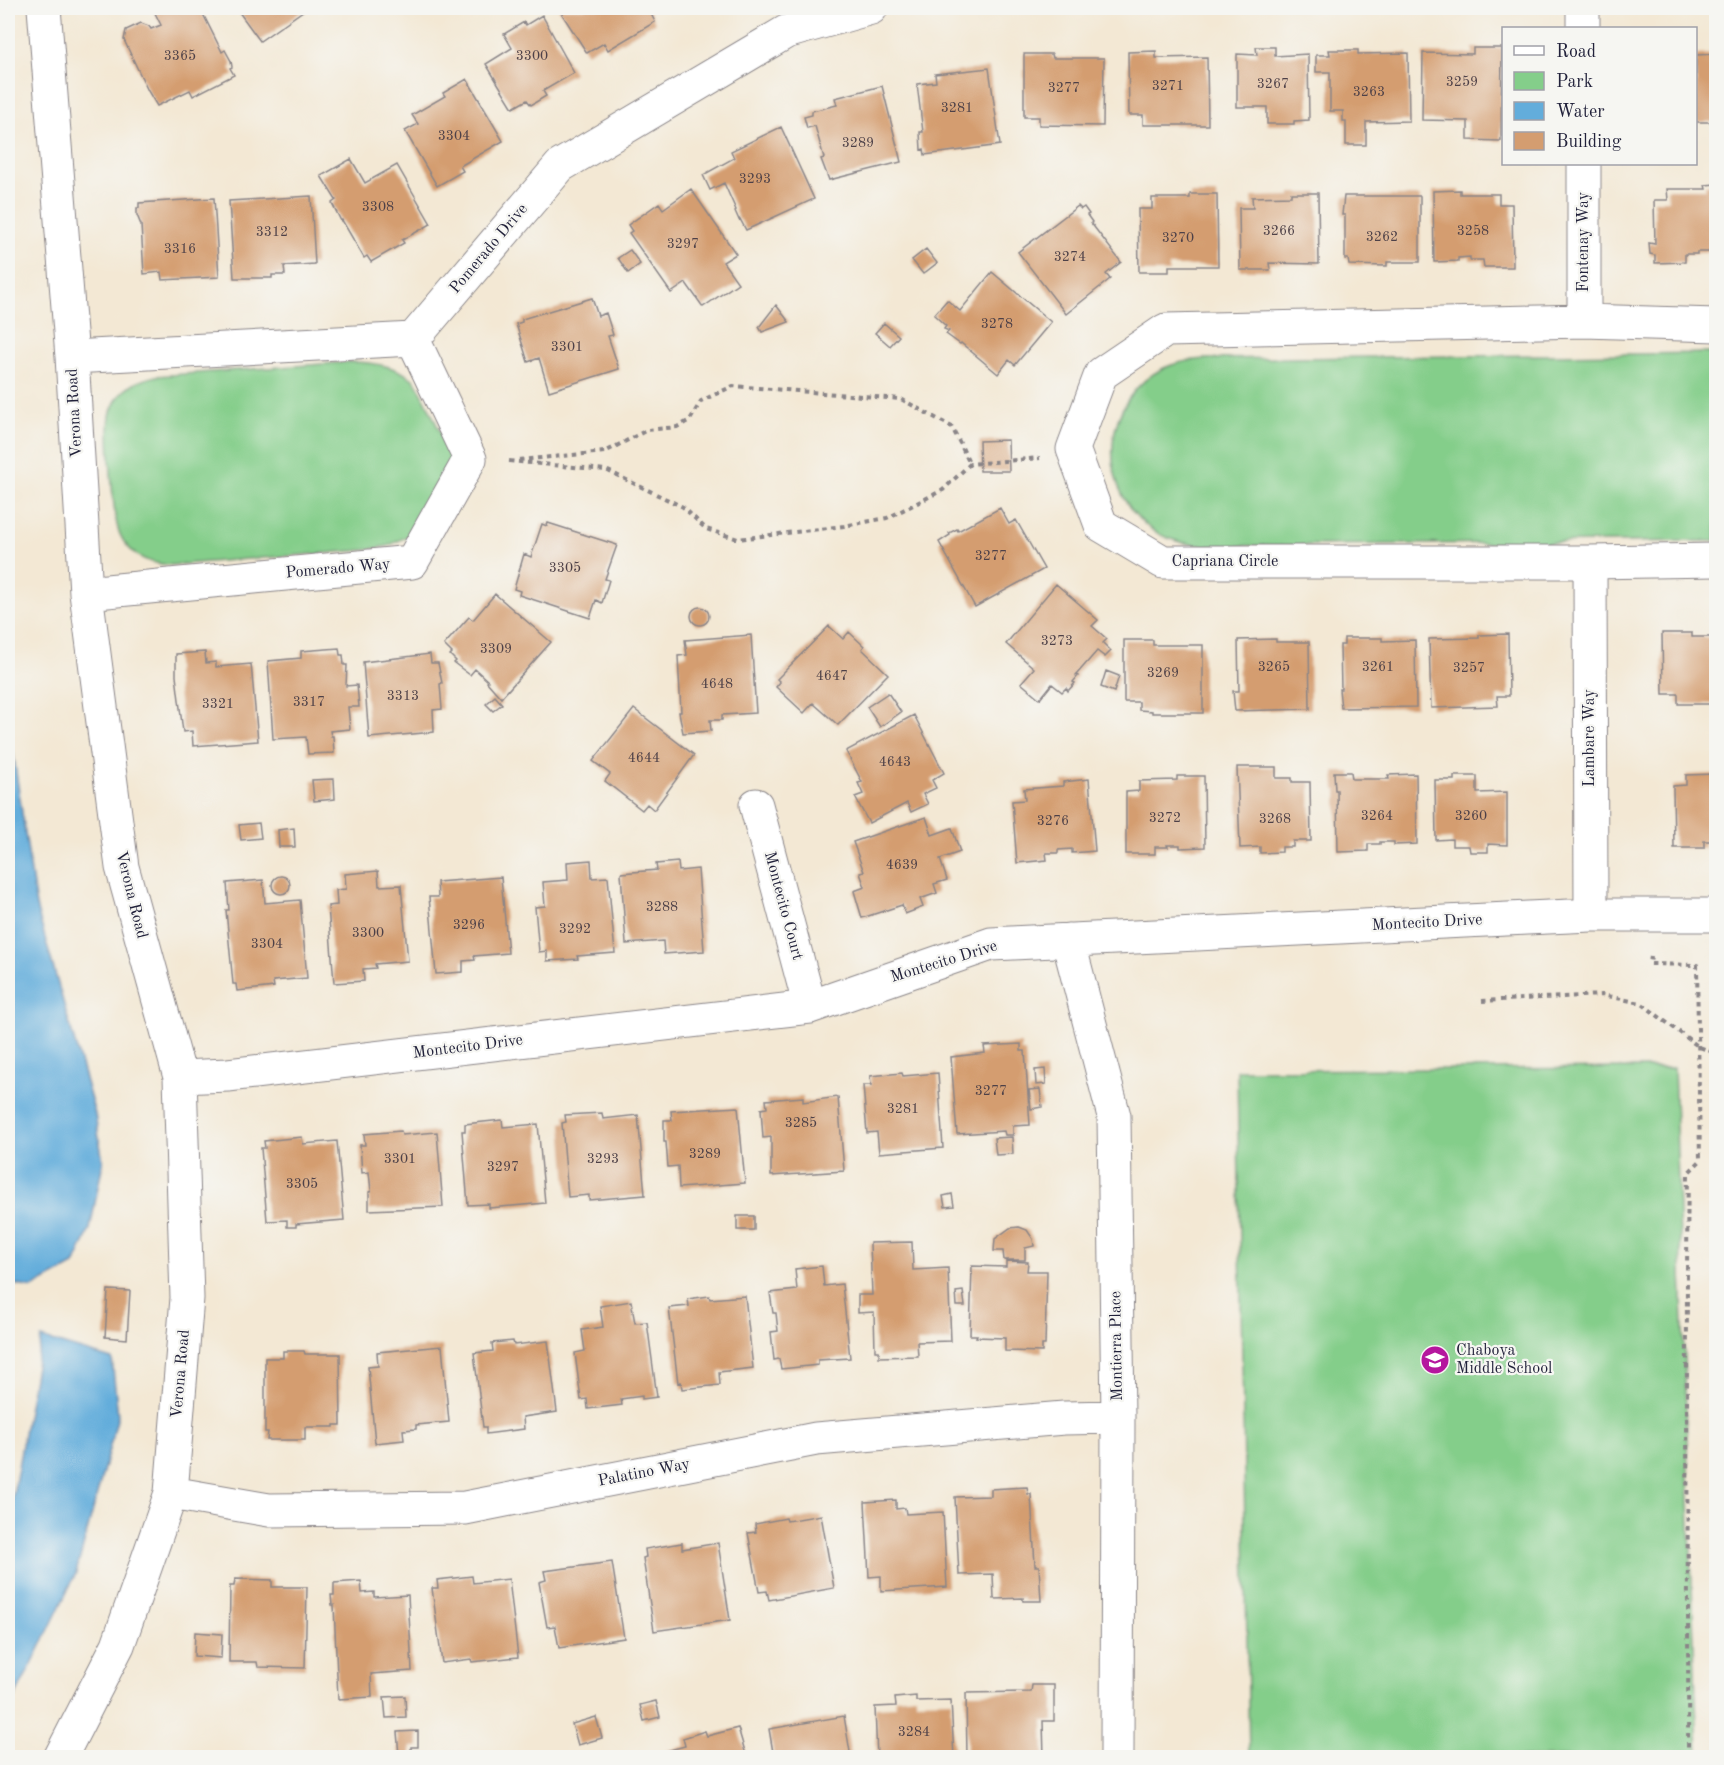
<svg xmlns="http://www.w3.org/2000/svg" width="1724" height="1765" font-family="'Old Standard TT',serif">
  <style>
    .green { fill: #84ce8a; stroke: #537862; stroke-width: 1.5 }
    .water { fill: #63addb; stroke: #42688b; stroke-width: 1.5 }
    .building { fill: #d49d70 }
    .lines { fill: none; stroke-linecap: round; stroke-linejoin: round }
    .street-casing { stroke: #8a8588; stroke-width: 35 }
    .path { stroke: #8a8588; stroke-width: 4; stroke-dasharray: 4.5 4.5; stroke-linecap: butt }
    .street { stroke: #fff; stroke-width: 33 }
    .labels { text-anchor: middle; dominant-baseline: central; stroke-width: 4.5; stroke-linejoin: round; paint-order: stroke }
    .number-label { font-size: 14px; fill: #4e4148 }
    .street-label { font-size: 16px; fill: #22223b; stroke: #f6f6f2 }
    .poi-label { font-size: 16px; fill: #22223b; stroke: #f6f6f2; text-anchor: start }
  </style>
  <rect width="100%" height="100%" fill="#f6f6f2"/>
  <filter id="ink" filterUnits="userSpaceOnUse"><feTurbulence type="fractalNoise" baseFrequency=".0167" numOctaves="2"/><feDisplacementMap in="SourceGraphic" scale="12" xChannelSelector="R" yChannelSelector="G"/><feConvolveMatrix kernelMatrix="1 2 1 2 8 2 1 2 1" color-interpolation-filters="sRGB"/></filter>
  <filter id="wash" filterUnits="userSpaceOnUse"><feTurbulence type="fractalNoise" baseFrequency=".008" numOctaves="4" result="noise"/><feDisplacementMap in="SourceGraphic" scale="24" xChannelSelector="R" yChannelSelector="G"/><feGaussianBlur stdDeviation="1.35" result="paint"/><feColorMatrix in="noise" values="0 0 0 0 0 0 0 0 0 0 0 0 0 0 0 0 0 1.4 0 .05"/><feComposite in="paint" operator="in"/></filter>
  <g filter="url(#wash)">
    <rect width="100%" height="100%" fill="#f3e8d4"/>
    <!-- green -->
    <path class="green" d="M1716,353V541L1206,546C1185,544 1164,540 1147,526C1095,484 1103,397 1164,368C1177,362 1190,360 1204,359Z
      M350,362C372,362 395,365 413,379C421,386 446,446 452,460L408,536L388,546L365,550L171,565C155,564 141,561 129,548C125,544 121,537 119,532C113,516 107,434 110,416C111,411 114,404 117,399C127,385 140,380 156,376Z
      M1674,1068L1698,1757H1249L1237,1070Z"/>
    <!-- water -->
    <path class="water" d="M8,743L13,752L36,906L95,1114L103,1162L90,1229L74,1265L32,1288L8,1283Z
      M41,1338L112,1359L118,1416L76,1573L37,1654L8,1710V1523Z"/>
    <g id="blocks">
      <!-- building -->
      <path class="building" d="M156,8H200L222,52L225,50L231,61L232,67L230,68L234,75L193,96L190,90L157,106L148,91L124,40L126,30L141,23L149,26L151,29L161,25L153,9Z
        M236,8H307L260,41Z
        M558,8H648L655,22L608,50L604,43L587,53Z
        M542,15L574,73L543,91L546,96L531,105L527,100L513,108L486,64L512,48L504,34L524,22L526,25Z
        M1256,47H1275V56L1308,54L1309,120L1294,121V124H1267V107H1237V54L1257,55Z
        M1473,48H1502L1501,141L1468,140V121L1422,120L1423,53L1473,54Z
        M1329,50H1358V54L1408,53L1409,121L1366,122V145H1346V121H1343V111H1330V72H1316V55H1330Z
        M1156,51V58L1207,57L1208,125H1143V115H1129L1128,52Z
        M1024,54H1052L1053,58H1104L1103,126L1039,125V117H1024Z
        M1716,54V122H1696V55Z
        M989,68L1000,145L925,155L924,149L921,150L920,132H923L917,84L936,82L935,74Z
        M467,79L503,141L460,166L463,171L437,186L405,131L418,124L412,115L445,96L443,93Z
        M882,86L901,162L829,180L821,159L824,158L815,126L807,128L804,117L812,115V111L837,105L835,98Z
        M781,127L814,199L746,230L740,219L739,220L735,211L736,210L724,183L710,190L703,175L734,158L731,151Z
        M351,159L365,183L397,165L431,224L402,240L404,243L371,262L367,256L364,258L342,220L341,221L332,203L336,200L321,176Z
        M1716,184V255L1711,256V252H1697V254H1685V262L1655,263V255L1650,254L1649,243L1655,244L1654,200H1668L1667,189H1706L1705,185Z
        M691,189L736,254L723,262L738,283L703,307L686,283L671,293L629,233L632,231L628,225L659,203L663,209Z
        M1460,190V194H1499V204H1512L1513,267H1484L1483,260H1470V257L1458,258V261L1434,262L1433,191Z
        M1291,193H1318L1319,264L1269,263L1270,270H1240L1239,208H1253L1252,197L1291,196Z
        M1190,194H1217L1218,266H1169V272H1139L1138,209H1152V198H1190Z
        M311,196L315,264L284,266L285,275H272V278H234L229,201Z
        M1344,196H1420V262H1387V266L1349,265L1348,259H1345V215H1342Z
        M214,198L219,277L162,280L161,272L144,274L141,225L137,215V208H139V203Z
        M1078,206L1081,209L1084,207L1089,214L1087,215L1092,222L1091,223L1121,262L1106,274L1110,279L1066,314L1018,252Z
        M926,249L937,263L923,274L912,260Z
        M630,250L640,264L628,273L618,258Z
        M992,272L1051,322L1015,365L1009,360L998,374L961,343L960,344L946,334L949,331L944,329L946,326L934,315L947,300L960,311Z
        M592,298L598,316L606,313L613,335L608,336L619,369L549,391L539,358L528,362L516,324L522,322V319Z
        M776,305L789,322L762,332L759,327Z
        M884,323L899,336L890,346L875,333Z
        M1008,440L1009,471H980L979,441Z
        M1000,508L1009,524L1016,520L1044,569L975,607L939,542L950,535L949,533L957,529L958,531Z
        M548,523L617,545L605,579L609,580L602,603L596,600L590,618L519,595L520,591L514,589L524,554L531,557L542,524L547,526Z
        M1056,584L1098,620L1092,626L1107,639L1103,643L1111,651L1105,657L1097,651L1076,675L1078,676L1073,682L1075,683L1068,691L1066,688L1062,692L1052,684L1040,699L1021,683L1034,668L1006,644Z
        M495,594L551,642L501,698L487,682L488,681L475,669L470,675L454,663L456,661L450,655L452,653L444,645L469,617L473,620Z
        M691 616a9 9 0 1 1 18 0a9 9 0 1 1-18 0Z
        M829,626L843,639L849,632L864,646L862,649L888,674L838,725L813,703L804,713L776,687L780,682L777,679Z
        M1662,633H1692V637H1716V704H1678V694H1663Z
        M1508,634L1509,696H1497L1498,706L1431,708L1429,639L1479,638V635Z
        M751,635L756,713L722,715V720H710L711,731L683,733L679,712H681L678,656L687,655L685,640Z
        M1344,638H1382V641L1415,640L1416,707L1341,708L1339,689H1341L1340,645H1344Z
        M1276,639V642H1309L1310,709L1235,711L1233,691H1239L1238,640Z
        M1124,640H1153V645H1203V713H1152V711L1139,710V702H1124Z
        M339,648L340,655H343L344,665H347L346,686L357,685L359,707H348L350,729L330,731L331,736H333L334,753L308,754L306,737L273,739L268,661L301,658V651Z
        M205,652L206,663L216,662V667L251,664L258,741L193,746L192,731L183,732L176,676V654Z
        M430,654L431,663H438L442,683L440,684L442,709L433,710L434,732L369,738L363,662Z
        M1106,671L1119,676L1114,692L1101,687Z
        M888,693L901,712L880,727L867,707Z
        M495,696L502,704L493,711L486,704Z
        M634,709L694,755L654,810L647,804L642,810L605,781L610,774L593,761Z
        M914,715L944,773L932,780L936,788L923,794L928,804L911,812L907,803L869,823L855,797L863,794L858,783L862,782L846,751Z
        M1237,767H1276V778H1292V782H1310L1311,841H1293V847H1282V852L1260,853V847L1240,848Z
        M1334,772H1351L1352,779H1389L1388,775L1416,774L1417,844L1394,845V842H1380V844H1368V851L1338,852L1337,790H1335Z
        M1716,774V841H1704V848H1674L1673,786L1686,785V775Z
        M1177,776H1204L1205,847L1180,848V845H1167L1168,847H1155V854H1126V792L1139,791V781L1177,780Z
        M1454,776H1477V793L1507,792V845L1488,844V852H1470L1469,846H1452V839L1436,840L1435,780H1454Z
        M334,779L335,799L314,801L312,780Z
        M1089,779L1095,851L1072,853V849L1058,850V853H1046L1047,860L1017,863L1012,801L1025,800L1024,789L1063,786V782Z
        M926,817L932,835L952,828L960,852L940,859L947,880L934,884L937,893L920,899L923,907L905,914L902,905L862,918L854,891L865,887L860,873L864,872L853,842Z
        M259,823L261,838L241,840L239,825Z
        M294,828L295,847H279L278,830Z
        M591,860L592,878L608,877L615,953L577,956L578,959L547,961V951L539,952L535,907L545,906L543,882L568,880L567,862Z
        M678,862L679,871L698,869L704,951L664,954L663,941L626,944L621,873L657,870L656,864Z
        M378,871L379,886L401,885L408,961L375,964L376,968L363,969L364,981L334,983L328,906L337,905L336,890L346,889L345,874Z
        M272 885a9 9 0 1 1 18 0a9 9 0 1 1-18 0Z
        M501,877L508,953L474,956L475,960L463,961V972L436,974L429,897H438L437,882Z
        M263,880L265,903L300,900L307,978L273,981L274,987L237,991L236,984H233L226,910H229L227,883Z
        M1021,1044V1051H1025L1030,1125L1013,1126V1135H1005L1004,1131L957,1134L951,1057L985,1053L984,1046Z
        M1045,1069L1046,1084L1036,1085L1035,1070Z
        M902,1073L903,1076L938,1073L943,1148L879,1153L877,1132L867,1133L863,1085H871L870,1076Z
        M1040,1089L1042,1107L1031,1109L1029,1090Z
        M803,1097V1102L838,1097L844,1171L771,1176V1137L763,1138L761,1109L767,1108L766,1100Z
        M738,1107L745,1183L679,1188L678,1166L668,1167L666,1142H664V1120H672L671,1111Z
        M602,1113L603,1119L638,1115L645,1195L589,1200V1195L568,1197L562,1123L566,1122L565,1115Z
        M502,1120L503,1127L538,1124L545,1203L489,1208V1204L468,1205L462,1131H465V1124Z
        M401,1131L402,1135L437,1132L443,1207L369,1210V1192L371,1191L369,1172L362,1173L360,1145H365L364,1134Z
        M302,1137L303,1144L337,1141L344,1220L296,1224V1227H287V1220L267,1221L261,1148H265L264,1141Z
        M1012,1137L1013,1154L996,1155L994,1138Z
        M952,1194L954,1206L945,1207L943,1196Z
        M737,1216H754V1230H737Z
        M1019,1227L1027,1230L1033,1239L1034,1246L1025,1248V1260H1004L1003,1251H994L995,1239L1010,1228Z
        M912,1242L913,1270L948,1268L951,1341L917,1342L918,1356L879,1357V1351H875L874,1312L858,1313V1295H872L870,1243Z
        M1006,1261L1028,1262L1027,1271H1047L1045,1345H1042V1352L1005,1351V1338L976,1337L977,1335H970L972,1266L1006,1267Z
        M822,1266L824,1286L842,1284L850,1358L818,1360V1365L781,1369L779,1359L774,1360L771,1332L778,1331L776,1313H773L770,1293L797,1290L795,1269Z
        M108,1290L130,1291L127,1339L105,1337Z
        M963,1291L965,1306H957L956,1292Z
        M709,1296L710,1299L745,1296L753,1368L719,1372L720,1385L682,1389L681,1382L678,1383L669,1308L689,1306L688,1299Z
        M631,1301L635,1323L647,1322L657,1397L642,1399V1396L621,1399L622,1405L588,1409L587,1399L581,1400L575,1353L585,1351L582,1330L603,1327L600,1306Z
        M513,1341L514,1345L548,1341L557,1412L523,1417L524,1429L486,1434V1427H483L474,1353L493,1351L492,1343Z
        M442,1346L449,1422L416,1425V1429L403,1430L404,1440L375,1443L368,1367L378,1366L377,1352Z
        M283,1351H304L305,1354H340L341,1425H334V1427H305V1440H267L268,1432H265V1358H283Z
        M1027,1487L1028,1494H1031L1035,1566H1039L1041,1601H1023V1598L994,1599L993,1574L959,1575L955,1497L991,1496V1489Z
        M896,1500V1509L905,1508L906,1514L943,1512L947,1587L881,1591V1576L869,1577L865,1502Z
        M821,1515L834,1588L769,1600L767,1591L759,1592L748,1533L756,1532L755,1524L786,1518L787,1521Z
        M682,1543V1549L718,1543L730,1620L654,1631L643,1558L646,1557L645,1549Z
        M612,1562L624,1638L559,1648L555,1626L547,1627L539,1582L546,1580L544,1571Z
        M472,1576L473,1583L509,1579L518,1657L472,1662L471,1659L442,1663L432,1588H438L437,1580Z
        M235,1579L272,1580V1587H307L305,1668L258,1667L257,1662H229L230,1586H234Z
        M361,1581L362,1593L374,1592V1597L408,1595L412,1671L371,1674L372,1697L338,1699L334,1605H332L331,1595H334V1583Z
        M195,1632L222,1634L221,1658L194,1656Z
        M1032,1685H1054V1721H1043L1044,1758H967L966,1693L1031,1692Z
        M405,1696L406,1717L386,1718L384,1697Z
        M916,1696V1701L951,1700L954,1758H877L875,1707L896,1706L895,1698Z
        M656,1701L660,1717L644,1721L640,1705Z
        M844,1716L851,1758H774L769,1729Z
        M596,1717L602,1738L578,1745L572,1724Z
        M738,1728L747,1758H668L666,1751L685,1746L683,1738L705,1731L707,1736Z
        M418,1731V1747H411V1755H399L397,1732Z"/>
    </g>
  </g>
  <g filter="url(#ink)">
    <use href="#blocks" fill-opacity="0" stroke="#8a8588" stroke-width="1.5"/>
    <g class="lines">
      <!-- street casing -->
      <g class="street-casing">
        <path id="street" d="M44,8L72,357L86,593L122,867L180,1077L187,1298L171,1493L118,1645L60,1758
          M1583,8V28
          M1584,164V321
          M1716,325L1584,321L1166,330L1101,374L1073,449L1101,525L1163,562H1590L1716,560
          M72,357L413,339L560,166L786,32L871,8
          M1590,562L1591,915
          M86,593L412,562L470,459L413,339
          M756,805L810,1007
          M1068,940L1114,1116L1118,1417L1117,1758
          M180,1077L228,1075L810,1007L991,944L1591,915H1716
          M171,1493L269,1510L465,1508L816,1439L1064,1418L1118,1417"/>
      </g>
      <!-- path -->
      <path class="path" d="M519,460L605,452L647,430L677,427L690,420L701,401L733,386L901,399L952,427L970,464
        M509,461L606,470L683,507L706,529L738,539L844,526L887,518L943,490L970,464L1040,458
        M1651,956L1650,964L1697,965L1700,1161L1688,1173C1685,1368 1689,1563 1688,1758
        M1482,1001L1602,995L1641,1003L1699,1047L1716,1053"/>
      <!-- street -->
      <use href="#street" class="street"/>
    </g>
  </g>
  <!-- icons -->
  <defs>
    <g id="school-disc" transform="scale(1.5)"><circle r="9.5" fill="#b5179e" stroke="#f6f6f2"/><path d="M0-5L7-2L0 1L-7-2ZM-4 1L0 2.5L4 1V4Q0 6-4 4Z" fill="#fff"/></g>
  </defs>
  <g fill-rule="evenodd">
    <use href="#school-disc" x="1435" y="1360"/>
  </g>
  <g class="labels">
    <!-- number labels -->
    <g class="number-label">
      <text x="180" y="56">3365</text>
      <text x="532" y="56">3300</text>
      <text x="1462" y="82">3259</text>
      <text x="1273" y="84">3267</text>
      <text x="1168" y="86">3271</text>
      <text x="1064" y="88">3277</text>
      <text x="1369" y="92">3263</text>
      <text x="957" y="108">3281</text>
      <text x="454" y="136">3304</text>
      <text x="858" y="143">3289</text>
      <text x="755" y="179">3293</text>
      <text x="378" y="207">3308</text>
      <text x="1279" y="231">3266</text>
      <text x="1473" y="231">3258</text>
      <text x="272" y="232">3312</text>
      <text x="1382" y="237">3262</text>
      <text x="1178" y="238">3270</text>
      <text x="683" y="244">3297</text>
      <text x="180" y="249">3316</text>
      <text x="1070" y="257">3274</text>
      <text x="997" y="324">3278</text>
      <text x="567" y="347">3301</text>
      <text x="991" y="556">3277</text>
      <text x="565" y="568">3305</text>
      <text x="1057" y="641">3273</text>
      <text x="496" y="649">3309</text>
      <text x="1274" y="667">3265</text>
      <text x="1378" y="667">3261</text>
      <text x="1469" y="668">3257</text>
      <text x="1163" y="673">3269</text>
      <text x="832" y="676">4647</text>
      <text x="717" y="684">4648</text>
      <text x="403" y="696">3313</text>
      <text x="309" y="702">3317</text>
      <text x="218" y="704">3321</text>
      <text x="644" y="758">4644</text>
      <text x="895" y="762">4643</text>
      <text x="1377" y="816">3264</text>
      <text x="1471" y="816">3260</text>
      <text x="1165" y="818">3272</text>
      <text x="1275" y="819">3268</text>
      <text x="1053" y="821">3276</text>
      <text x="902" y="865">4639</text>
      <text x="662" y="907">3288</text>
      <text x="469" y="925">3296</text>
      <text x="575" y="929">3292</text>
      <text x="368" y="933">3300</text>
      <text x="267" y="944">3304</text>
      <text x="991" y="1091">3277</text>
      <text x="903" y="1109">3281</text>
      <text x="801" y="1123">3285</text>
      <text x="705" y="1154">3289</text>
      <text x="400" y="1159">3301</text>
      <text x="603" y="1159">3293</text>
      <text x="503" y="1167">3297</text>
      <text x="302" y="1184">3305</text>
      <text x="914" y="1732">3284</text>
    </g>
    <!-- street labels -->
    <g class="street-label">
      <text transform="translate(1584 242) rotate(-90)">Fontenay Way</text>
      <text transform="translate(489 249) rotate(-50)">Pomerado Drive</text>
      <text transform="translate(75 413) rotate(-93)">Verona Road</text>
      <text x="1225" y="562">Capriana Circle</text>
      <text transform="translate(338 569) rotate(-5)">Pomerado Way</text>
      <text transform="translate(1590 738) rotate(-90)">Lambare Way</text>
      <text transform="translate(131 895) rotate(76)">Verona Road</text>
      <text transform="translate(783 906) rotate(75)">Montecito Court</text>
      <text transform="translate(1427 923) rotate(-3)">Montecito Drive</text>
      <text transform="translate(944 962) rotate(-17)">Montecito Drive</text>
      <text transform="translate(468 1047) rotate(-7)">Montecito Drive</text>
      <text transform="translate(1117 1346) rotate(-91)">Montierra Place</text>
      <text transform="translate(181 1374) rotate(-85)">Verona Road</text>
      <text transform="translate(644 1473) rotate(-11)">Palatino Way</text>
    </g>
    <!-- poi labels -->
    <g class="poi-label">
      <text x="1456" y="1351">Chaboya<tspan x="1456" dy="18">Middle School</tspan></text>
    </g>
  </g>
  <!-- margin -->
  <rect width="1724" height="1765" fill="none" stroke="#f6f6f2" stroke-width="30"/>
  <!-- legend -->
  <rect x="1502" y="27" width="195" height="138" fill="#f6f6f2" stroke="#a1a1a9" stroke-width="1.5"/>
  <rect x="1514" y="46" width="30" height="9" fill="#ffffff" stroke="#a1a1a9" stroke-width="1.5"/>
  <text x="1556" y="57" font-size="18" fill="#22223b">Road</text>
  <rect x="1514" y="72" width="30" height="18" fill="#84ce8a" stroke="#a1a1a9" stroke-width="1.5"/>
  <text x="1556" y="87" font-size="18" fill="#22223b">Park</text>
  <rect x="1514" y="102" width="30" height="18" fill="#63addb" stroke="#a1a1a9" stroke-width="1.5"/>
  <text x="1556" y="117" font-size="18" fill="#22223b">Water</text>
  <rect x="1514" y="132" width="30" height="18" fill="#d49d70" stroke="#a1a1a9" stroke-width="1.5"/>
  <text x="1556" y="147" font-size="18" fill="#22223b">Building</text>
</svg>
